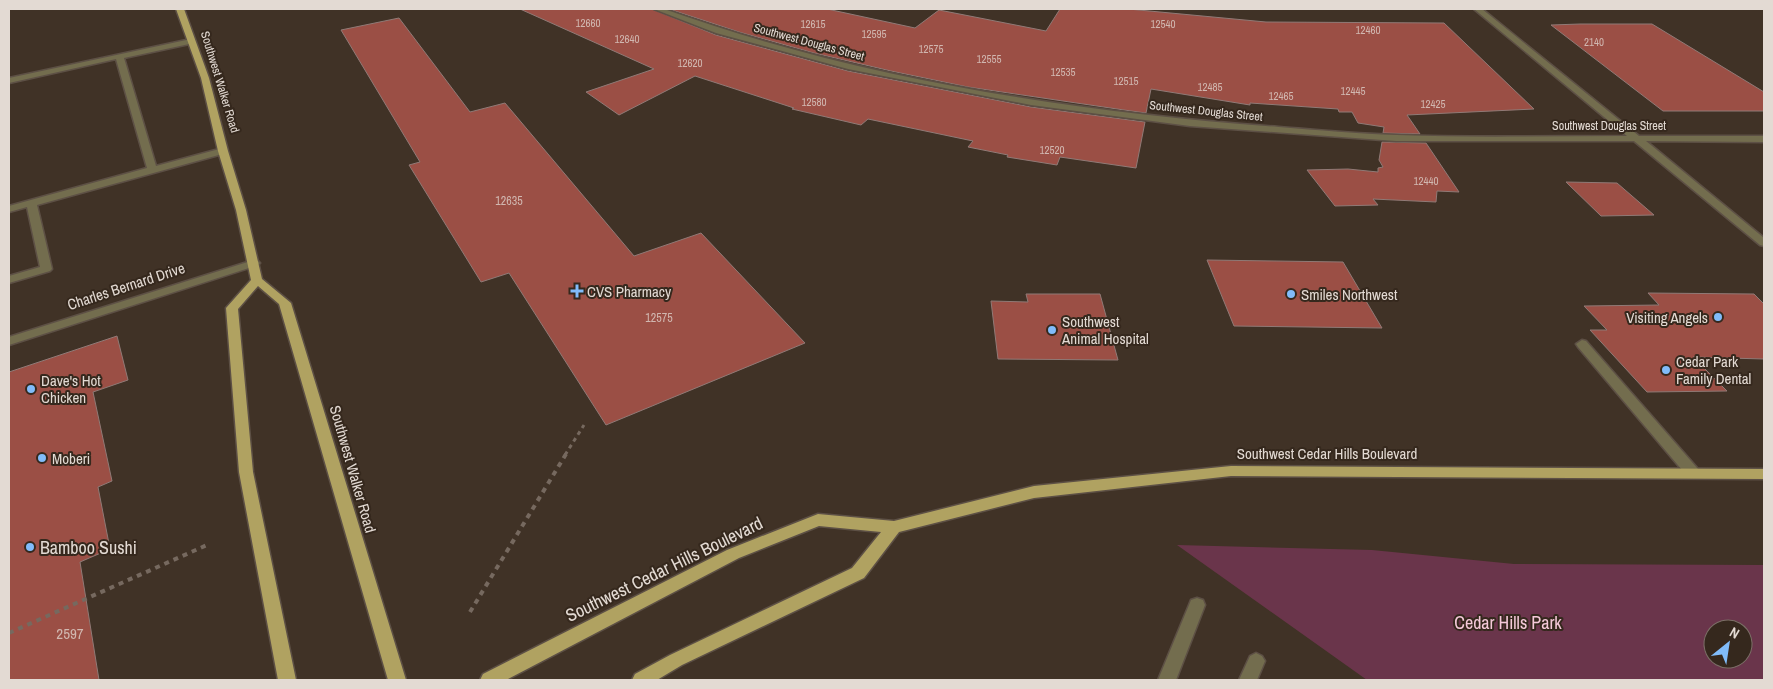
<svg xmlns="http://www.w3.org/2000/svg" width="1773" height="689" font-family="'Archivo Narrow',sans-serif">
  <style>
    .green { fill: #6a354b; fill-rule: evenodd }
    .building { fill: #9b4f45; stroke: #907a76 }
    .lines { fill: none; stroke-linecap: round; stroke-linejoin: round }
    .minor-casing { stroke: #5d5045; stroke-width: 3 }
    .major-casing { stroke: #5d5045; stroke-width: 3 }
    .path-far1 { stroke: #76695f; stroke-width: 3; stroke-dasharray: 4 4; stroke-linecap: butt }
    .path { stroke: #76695f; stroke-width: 4; stroke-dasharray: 5 5; stroke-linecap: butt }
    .minor { fill: #736d4e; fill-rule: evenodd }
    .major { fill: #b0a261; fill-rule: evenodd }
    .poi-dot { fill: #81bcfa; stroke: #35281d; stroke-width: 2 }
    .labels { text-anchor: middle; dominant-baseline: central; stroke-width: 4; stroke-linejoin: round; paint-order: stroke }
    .far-number-label { font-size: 11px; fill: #d1b7b0 }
    .far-street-label { font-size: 12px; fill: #e3dad3; stroke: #35281d }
    .number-label { font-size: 12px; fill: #d1b7b0 }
    .street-label { font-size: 15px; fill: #e3dad3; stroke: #35281d }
    .poi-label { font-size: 15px; fill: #e3dad3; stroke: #35281d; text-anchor: start }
    .near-number-label { font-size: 15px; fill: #d1b7b0 }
    .near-poi-label { font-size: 18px; fill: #e3dad3; stroke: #35281d; text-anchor: start }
    .near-street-label { font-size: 18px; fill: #e3dad3; stroke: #35281d }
    .near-park-label { font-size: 18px; fill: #f5c9d9; stroke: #35281d }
  </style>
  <rect width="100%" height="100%" fill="#403226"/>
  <!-- green -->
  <path class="green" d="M1177,545L1372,550L1514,564L1764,565V680H1367ZM1713,629H1743V659H1713Z"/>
  <!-- building -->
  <path class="building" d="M520,9H652L716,35L848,71L1031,107L1145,122L1136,168L1060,157L1057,165L1007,157L1008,155L968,147L973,141L868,119L861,125L792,109L794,108L695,76L619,115L586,92L654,69Z
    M669,9H827L915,28L939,10L1046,31L1060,9H1128L1266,22L1444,23L1534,109L1407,115L1420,134L1383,133L1384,127L1358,123L1352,112H1339L1338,109L1250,103V105L1151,89L1146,113L1124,110L968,87L891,71L814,53L739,32Z
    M399,18L470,112L505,103L634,256L701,233L805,343L606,425L509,273L481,282L409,165L420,162L341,30Z
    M1580,24H1652L1764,92V111H1663L1551,25Z
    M1382,142L1426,143L1459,192L1437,191L1436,202L1373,199L1378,205L1335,206L1307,170L1348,169L1378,172V168L1383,167L1379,160Z
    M1566,182L1617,183L1654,215L1601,216Z
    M1207,260L1343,262L1382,328L1234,326Z
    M1648,293L1754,294L1764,304V359L1693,357L1727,391L1647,392L1590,330H1607L1584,306L1659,305Z
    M1026,294H1100L1118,360L998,359L991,301L1028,302Z
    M117,336L128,380L93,392L112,481L98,487L110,549L80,562L99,680H9V372Z"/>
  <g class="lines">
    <!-- minor casing -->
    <g class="minor-casing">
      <path id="minor" d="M654,9H664C860,79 1073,112 1279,127C1318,130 1358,134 1397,135C1473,138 1551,136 1627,136L1474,9H1482L1639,136H1764V142L1646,141L1764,238V246L1760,245L1634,141H1396L1190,126L1031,105L848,69L716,33Z
        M191,39L195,41L194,43L124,58L156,166L223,148L226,149V153L37,205L52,269L50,271L9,283V276L40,267L27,207L9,212V206L147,168L116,59L9,83V78Z
        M254,260L258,261L260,263L258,265L9,345V337Z
        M1582,340L1586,341L1698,469L1700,473L1698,477L1693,478L1688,477L1578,347L1576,344Z
        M1197,598L1203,600L1205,605L1176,680H1158L1189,605L1191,600Z
        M1256,653L1262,656L1265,661L1257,680H1239L1250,656Z"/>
    </g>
    <!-- major casing -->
    <g class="major-casing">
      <path id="major" d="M176,9H184L209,78L228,151L246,210L262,279L291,303L406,680H388L279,304L258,286L238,309L253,472L296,680H278L239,472L226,308L251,280L236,210L218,151L201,78Z
        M1231,466L1764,469V479L1231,476L1034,498L899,532L864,578L682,665L657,680H632L635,674L670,655L852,568L881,532L819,526L739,558L506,680H480L483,674L727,550L818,514L894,521L1034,486Z"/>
    </g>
    <!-- path-far1 -->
    <path class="path-far1" d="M565,455L584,425"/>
    <!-- path -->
    <path class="path" d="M470,612L566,454
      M9,633L207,545"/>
    <!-- minor -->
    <use href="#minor" class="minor"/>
    <!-- major -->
    <use href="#major" class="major"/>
  </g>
  <!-- markers -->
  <g class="poi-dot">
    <path d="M574.5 283.5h5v5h5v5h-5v5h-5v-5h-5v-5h5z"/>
    <circle cx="1291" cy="294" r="5"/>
    <circle cx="1718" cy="317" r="5"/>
    <circle cx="1052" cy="330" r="5"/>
    <circle cx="1666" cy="370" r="5"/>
    <circle cx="31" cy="389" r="5"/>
    <circle cx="42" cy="458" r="5"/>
    <circle cx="30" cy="547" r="5"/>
  </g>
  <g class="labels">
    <!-- far-number labels -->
    <g class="far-number-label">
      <text x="588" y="23">12660</text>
      <text x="813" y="24">12615</text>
      <text x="1163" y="24">12540</text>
      <text x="1368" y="30">12460</text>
      <text x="874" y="34">12595</text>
      <text x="627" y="39">12640</text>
      <text x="1594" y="42">2140</text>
      <text x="931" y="49">12575</text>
      <text x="989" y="59">12555</text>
      <text x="690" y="63">12620</text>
      <text x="1063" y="72">12535</text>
      <text x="1126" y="81">12515</text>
      <text x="1210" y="87">12485</text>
      <text x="1353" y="91">12445</text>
      <text x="1281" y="96">12465</text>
      <text x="814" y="102">12580</text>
      <text x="1433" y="104">12425</text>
      <text x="1052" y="150">12520</text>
      <text x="1426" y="181">12440</text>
    </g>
    <!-- far-street labels -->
    <g class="far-street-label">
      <text transform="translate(809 42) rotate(15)">Southwest Douglas Street</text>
      <text transform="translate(220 82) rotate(73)">Southwest Walker Road</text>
      <text transform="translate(1206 111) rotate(6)">Southwest Douglas Street</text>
      <text x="1609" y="126">Southwest Douglas Street</text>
    </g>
    <!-- number labels -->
    <g class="number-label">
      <text x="509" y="201">12635</text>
      <text x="659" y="318">12575</text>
    </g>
    <!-- street labels -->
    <g class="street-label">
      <text transform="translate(126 286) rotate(-18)">Charles Bernard Drive</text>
      <text x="1327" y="453">Southwest Cedar Hills Boulevard</text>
      <text transform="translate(353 469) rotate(74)">Southwest Walker Road</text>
    </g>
    <!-- poi labels -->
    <g class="poi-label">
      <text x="587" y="291">CVS Pharmacy</text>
      <text x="1301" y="294">Smiles Northwest</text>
      <text x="1708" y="317" text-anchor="end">Visiting Angels</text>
      <text x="1062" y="321">Southwest<tspan x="1062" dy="17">Animal Hospital</tspan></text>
      <text x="1676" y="361">Cedar Park<tspan x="1676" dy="17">Family Dental</tspan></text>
      <text x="41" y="380">Dave's Hot<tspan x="41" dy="17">Chicken</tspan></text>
      <text x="52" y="458">Moberi</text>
    </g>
    <!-- near-number labels -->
    <g class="near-number-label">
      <text x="70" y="633">2597</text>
    </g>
    <!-- near-poi labels -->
    <g class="near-poi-label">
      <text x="40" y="547">Bamboo Sushi</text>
    </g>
    <!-- near-street labels -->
    <g class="near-street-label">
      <text transform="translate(664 569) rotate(-26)">Southwest Cedar Hills Boulevard</text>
    </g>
    <!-- near-park labels -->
    <g class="near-park-label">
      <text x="1508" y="622">Cedar Hills Park</text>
    </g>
  </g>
  <!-- border -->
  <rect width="1773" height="689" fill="none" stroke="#e3dad3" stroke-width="20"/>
  <!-- north arrow -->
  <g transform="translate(1728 644) rotate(30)"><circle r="24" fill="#35281d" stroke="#7b6f66"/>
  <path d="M0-4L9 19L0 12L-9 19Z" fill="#81bcfa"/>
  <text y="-8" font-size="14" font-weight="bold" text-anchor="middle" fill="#e3dad3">N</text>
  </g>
</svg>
